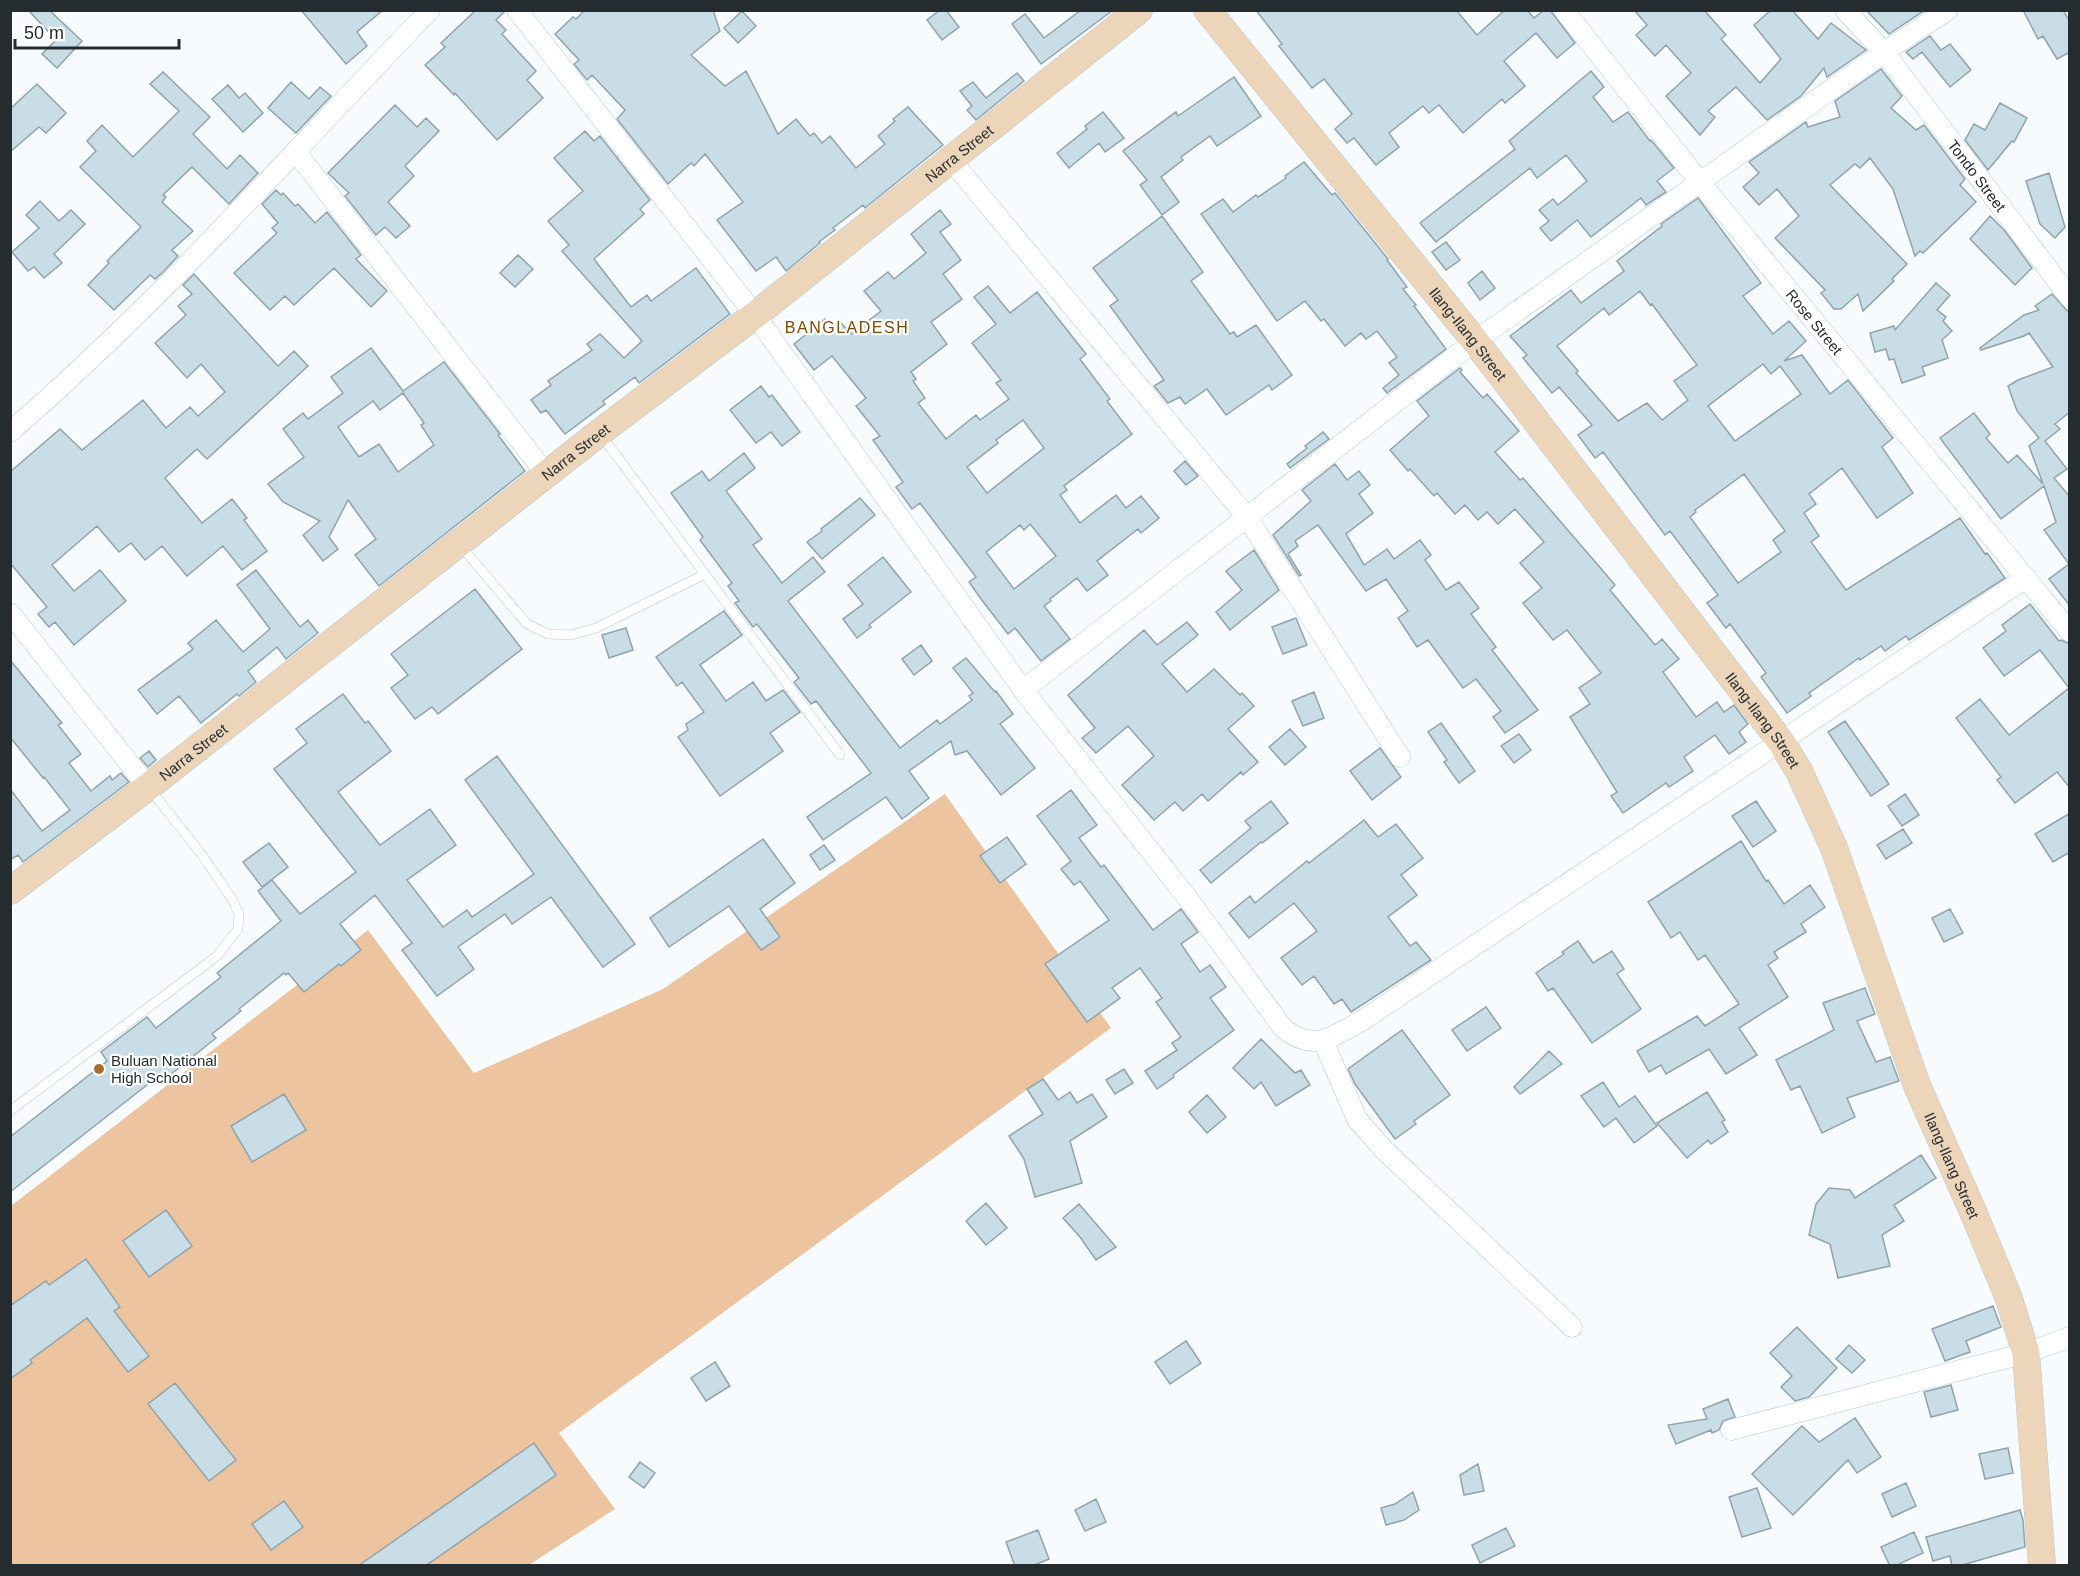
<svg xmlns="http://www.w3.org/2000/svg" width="2080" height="1576" font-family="Arial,sans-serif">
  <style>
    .green { fill: #ecc5a0 }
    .building { fill: #c9dde6; stroke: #90a3ab; stroke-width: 1.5; fill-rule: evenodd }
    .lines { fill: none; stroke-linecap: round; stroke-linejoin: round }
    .lane-casing { stroke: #b8cbd4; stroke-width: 10 }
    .street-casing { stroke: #b8cbd4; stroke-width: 21 }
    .secondary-casing { stroke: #b8cbd4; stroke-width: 28 }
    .lane { stroke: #fff; stroke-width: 9 }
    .street { stroke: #fff; stroke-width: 20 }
    .secondary { stroke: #ecd5b9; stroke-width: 27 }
    .poi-dot { fill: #a86e2e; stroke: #fff; stroke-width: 2 }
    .labels { text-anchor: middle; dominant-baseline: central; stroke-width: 4.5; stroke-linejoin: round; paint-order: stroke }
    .street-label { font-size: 15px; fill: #252c30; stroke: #fff }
    .poi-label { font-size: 15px; fill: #252c30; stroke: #fff; text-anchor: start }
    .neighbourhood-label { font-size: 16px; letter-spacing: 1.5px; fill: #7c4905; stroke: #fff }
  </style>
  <rect width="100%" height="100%" fill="#f7fbfd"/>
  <!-- green -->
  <path class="green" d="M945,794L1111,1028L559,1433L615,1509L529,1565L11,1566V1206L368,930L474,1073L663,989Z"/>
  <!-- building -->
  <path class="building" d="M28,10H49L82,41L57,68L42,54L56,40Z
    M301,10H383L357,32L367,46L346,64Z
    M585,10H713L720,31L691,55L725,86L746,71L778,134L796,119L810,136L814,133L822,143L830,136L856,168L885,144L878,136L895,121L893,119L908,107L943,145L865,208L863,205L833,228L835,230L819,242L820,243L786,271L776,257L756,271L717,220L743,202L705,154L694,166L691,163L668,184L617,119L625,110L592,75L587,80L574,64L579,60L555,34L573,17L576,19Z
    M940,10H946L959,27L942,40L927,20Z
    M1081,10H1113L1041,64L1012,24L1025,14L1044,38Z
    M1256,10H1456L1477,35L1505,10H1527L1534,18L1544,10H1550L1575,43L1557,58L1536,33L1504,61L1525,86L1505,103L1502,99L1463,133L1439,105L1429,113L1423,106L1389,133L1399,147L1376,165L1354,138L1347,143L1335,129L1352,114L1324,79L1312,88L1279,46L1282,44Z
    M1634,10H1704L1726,35L1721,39L1760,83L1781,59L1754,25L1771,10H1792L1818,39L1831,23L1866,50L1827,77L1824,68L1801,96L1767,120L1736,87L1708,111L1715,117L1700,135L1666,96L1691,73L1666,45L1655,56L1636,35L1647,25Z
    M1866,10H1925L1889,34Z
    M2023,10H2063L2070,22V52L2057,59L2043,36L2038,39Z
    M475,11H505L496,20L506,30L502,34L536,71L527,80L543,98L497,140L455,93L454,95L425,65L445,47L441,43Z
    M742,11L756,26L738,43L724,28Z
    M1930,36L1941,50L1950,44L1971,70L1950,87L1922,52L1913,59L1906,52Z
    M1881,69L1902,96L1891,108L1916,130L1924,125L1965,179L1960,185L1976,202L1923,253L1920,251L1915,256L1893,189L1870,158L1860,168L1855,164L1830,185L1907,264L1892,279L1894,281L1863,311L1858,294L1841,309H1834L1821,293L1825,290L1775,238L1799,216L1777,189L1759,205L1743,187L1759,173L1749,162L1806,122L1808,127L1840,117L1835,101Z
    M1591,71L1604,87L1593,97L1613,122L1628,112L1650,141L1651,140L1674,168L1657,181L1666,192L1646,205L1641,198L1591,237L1577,220L1551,241L1540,228L1549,221L1539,210L1553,199L1558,205L1587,181L1566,155L1537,178L1530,168L1436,242L1420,223L1515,149L1509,141Z
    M163,72L210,117L193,134L227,169L240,155L258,173L229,204L192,167L163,195L166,197L162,202L193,231L172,250L178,256L164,271L155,279L150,275L114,310L88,285L109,263L107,261L141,227L80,167L96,151L87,141L102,125L133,157L179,111L150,84Z
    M1017,73L1024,81L976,120L967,110L972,106L960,91L973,82L986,98Z
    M1234,77L1261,116L1217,146L1210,136L1181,157L1183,160L1161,177L1179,202L1162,215L1140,185L1147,180L1123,151L1176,112L1178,116Z
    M291,82L309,99L320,87L331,96L296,133L268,108Z
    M37,84L66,113L46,133L39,127L10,152V109Z
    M228,85L239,98L245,93L263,113L243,132L212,99Z
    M2000,103L2027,118L2014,142L2012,141L1988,170L1965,140L1974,124L1985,130Z
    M395,105L417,127L426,118L439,131L405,166L414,176L388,202L410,226L396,238L385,227L376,235L345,196L349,193L328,173Z
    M1103,112L1124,138L1105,152L1099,143L1069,168L1057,153L1087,129L1085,126Z
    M585,131L594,141L600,136L650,200L640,209L644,214L594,259L631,307L647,295L651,301L696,268L730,314L639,383L635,377L603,401L605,404L565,434L546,410L541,413L531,400L551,385L548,381L592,350L587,344L600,334L624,358L642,341L562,251L569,245L548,221L583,191L554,158Z
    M1304,162L1332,195L1335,193L1388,259L1387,260L1407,287L1403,289L1416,305L1414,306L1446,349L1387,393L1383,388L1399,375L1389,363L1397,357L1377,331L1366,339L1361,333L1345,346L1324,319L1321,321L1305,301L1277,321L1201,214L1223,199L1233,212L1256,195L1258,197L1286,178L1285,176Z
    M2049,173L2065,227L2055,238L2040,224L2026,181Z
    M276,190L281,195L283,193L295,206L298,204L315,223L327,212L361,255L356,259L387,291L371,307L334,268L294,305L285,296L270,310L234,273L277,233L272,228L278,223L262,204Z
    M1698,198L1761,283L1743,296L1773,334L1789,321L1806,341L1784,361L1802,355L1830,394L1848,380L1893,438L1882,447L1913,493L1877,518L1842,468L1809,494L1816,504L1804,513L1819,536L1811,542L1846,590L1960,518L1985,554L1987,553L2005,578L1909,640L1906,636L1885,651L1881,646L1860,660L1859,658L1809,693L1811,696L1787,713L1761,677L1766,673L1730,624L1726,628L1707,603L1718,595L1670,531L1665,535L1603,452L1595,458L1578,435L1592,425L1559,387L1552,393L1523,358L1527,355L1510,336L1571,290L1581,303L1624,271L1617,261L1662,226L1661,224ZM1640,291L1650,305L1652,304L1697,365L1674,381L1688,400L1662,420L1647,403L1618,421L1576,373L1578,371L1557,346L1604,308L1609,315ZM1763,364L1771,374L1780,366L1801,394L1735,441L1708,406ZM1744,474L1785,531L1773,540L1781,552L1738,583L1690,517L1696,512L1695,510Z
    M40,201L59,221L71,210L85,224L54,254L62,263L44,278L34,267L28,271L12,252L39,228L26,215Z
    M940,210L951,224L940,232L961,260L943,274L962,299L931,322L947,344L911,372L916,379L913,381L925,398L918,403L946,439L976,415L980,420L1009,399L996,383L1001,380L972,343L996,324L974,297L988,286L1010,313L1037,292L1086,354L1080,359L1110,399L1107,401L1132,434L1064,486L1067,490L1060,495L1080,523L1116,495L1126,508L1141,496L1159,518L1141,533L1138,529L1097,561L1108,575L1087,591L1077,578L1050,599L1051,601L1044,606L1070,639L1041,661L1015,628L1008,634L981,599L969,582L976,577L920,503L912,509L896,487L903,482L873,440L880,436L856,406L866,398L832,356L814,370L794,344L825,319L833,329L841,323L851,334L881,311L864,291L888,272L894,279L926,253L911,234ZM1023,420L1044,448L987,493L967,467L998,443L996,440ZM1030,524L1056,556L1014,589L986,552L1020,525L1024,530Z
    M1162,216L1203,272L1191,281L1230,334L1234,332L1237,337L1256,325L1292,375L1272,390L1269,385L1226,415L1207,389L1185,404L1180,397L1168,403L1154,386L1164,380L1110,306L1118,300L1093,268Z
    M1990,216L2005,231L2032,268L2015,285L1970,239Z
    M1446,242L1460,260L1446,270L1432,252Z
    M518,255L533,269L515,287L500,273Z
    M1482,271L1495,288L1480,300L1468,283Z
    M194,274L278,366L294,351L308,366L207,459L197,449L165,478L202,523L232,499L247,518L244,520L267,551L242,570L223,546L187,576L162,546L145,560L131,543L119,552L97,526L52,565L74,591L100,570L126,601L74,645L55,622L49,627L38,614L47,607L10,563V472L60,429L82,450L143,400L166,428L190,407L198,416L225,392L201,364L187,378L155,343L186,315L178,306L192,294L183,285Z
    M1936,283L1950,295L1937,310L1946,317L1943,321L1952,331L1942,340L1948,358L1922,367L1925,375L1902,383L1894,359L1889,360L1886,349L1875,352L1870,333L1894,326L1895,330Z
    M2052,294L2070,314V412L2055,424L2060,429L2045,441L2067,469L2054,478L2070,497V606L2049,579L2069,564L2044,530L2056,522L2044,486L2001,519L1940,438L1974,413L1990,434L1986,438L2008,463L2017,455L2043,484L2029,446L2039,438L2017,411L2008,386L2018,380L2053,367L2029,333L2024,336L1981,350L1980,348L2024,315L2039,310L2035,306Z
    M371,348L403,391L444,362L500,434L498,435L525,471L379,586L355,555L376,539L348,500L329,537L338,549L323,561L303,535L320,521L283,502L268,484L304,457L283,429L303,413L308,419L343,393L331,377ZM403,393L424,423L421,425L434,445L398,472L379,444L359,457L338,427L373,401L380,410Z
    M1460,368L1462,370L1460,372L1483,398L1487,394L1519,431L1495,452L1520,480L1523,478L1615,585L1610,590L1655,645L1662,639L1679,659L1663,672L1696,717L1717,702L1724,712L1734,705L1748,724L1739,732L1746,742L1729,754L1715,735L1684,757L1693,771L1669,787L1666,783L1623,813L1611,796L1617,792L1570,717L1590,704L1579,688L1601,673L1567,630L1553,640L1523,603L1542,588L1520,563L1544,542L1515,509L1498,524L1487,512L1478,520L1465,505L1455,514L1437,493L1434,496L1410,469L1408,471L1390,450L1429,416L1417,401Z
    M761,386L769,397L772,395L800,432L782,446L771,432L756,443L730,410Z
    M1323,432L1329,439L1290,468L1287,464L1307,448L1305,446Z
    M744,453L755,468L726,491L762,539L753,545L782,583L813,557L825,572L788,601L900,748L937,720L940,724L972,700L969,696L973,693L953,668L966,658L995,692L996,691L1013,714L1000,724L1035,768L1001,795L967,751L955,755L951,741L909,771L929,798L902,819L886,797L823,840L807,817L871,773L816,701L811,704L794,682L799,678L757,624L753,627L735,603L739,601L728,586L732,583L700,540L703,537L671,493L702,471L709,481Z
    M1185,461L1198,476L1186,485L1174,471Z
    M1335,464L1347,480L1359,471L1370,485L1359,494L1373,513L1346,534L1364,565L1387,549L1394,559L1420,540L1431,555L1425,560L1446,590L1459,582L1479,608L1471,614L1496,647L1492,650L1538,710L1505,733L1493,717L1501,711L1476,679L1463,688L1428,640L1417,647L1398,618L1408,611L1386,579L1366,591L1318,525L1295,541L1298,546L1288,554L1301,575L1299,576L1273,535L1311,501L1302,490Z
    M860,498L875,515L822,559L807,542L822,531L821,529Z
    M1254,550L1279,590L1230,630L1216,612L1242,590L1226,571Z
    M883,557L911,592L869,625L871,627L857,638L843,619L863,604L848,585Z
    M256,570L300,627L308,620L318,633L286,659L277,647L248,671L256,682L239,696L237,694L201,723L179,696L157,714L138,690L193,649L188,643L216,620L243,652L270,629L237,585Z
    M475,589L522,649L438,714L432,707L415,719L391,688L408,675L391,654Z
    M2030,604L2059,641L2061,640L2070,644V788L2057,772L2015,803L1997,780L2001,777L1956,718L1980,699L2009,735L2069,688L2040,650L2004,676L1983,648L2006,631L2002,625Z
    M724,611L742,635L700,665L726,701L753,682L766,701L783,690L800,712L770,733L783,751L720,796L678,737L688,730L686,724L704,712L682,682L677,686L656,657Z
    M1296,618L1307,645L1283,654L1272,627Z
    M1187,622L1198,635L1162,664L1187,692L1214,669L1240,695L1242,693L1254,706L1228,729L1258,762L1243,775L1241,772L1208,801L1202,794L1183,811L1175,802L1154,820L1122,785L1154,756L1128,726L1096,753L1082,738L1095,728L1068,695L1144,630L1157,645Z
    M626,628L633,650L609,658L602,635Z
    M921,645L932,661L914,675L902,659Z
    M10,660L62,723L58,725L81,754L69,763L91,791L110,776L112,780L121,773L129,782L23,862L18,855L10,860V789L42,831L70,810L44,777L43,778L10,737Z
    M1314,692L1324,718L1303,726L1292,701Z
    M343,694L365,723L368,721L391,751L338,792L380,845L430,809L456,845L407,880L443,927L467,910L472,917L534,874L465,780L497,756L635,944L603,967L551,897L512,924L505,914L458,947L474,969L437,996L402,950L412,943L375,895L340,924L361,950L341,966L339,964L304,992L288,973L286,975L284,973L239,1009L241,1011L212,1034L216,1038L160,1083L156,1078L10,1192V1137L107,1061L101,1052L147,1017L156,1028L221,977L217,973L281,921L258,891L272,880L300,914L356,872L274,769L307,743L296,729Z
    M1845,721L1889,784L1871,796L1828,732Z
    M1441,723L1475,771L1459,783L1444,762L1447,760L1428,732Z
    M1290,729L1306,747L1285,765L1269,747Z
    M1519,734L1531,750L1514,763L1501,746Z
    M1380,748L1401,777L1372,800L1350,771Z
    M149,751L156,760L148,767L140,758Z
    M1071,790L1097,825L1079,838L1101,867L1104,865L1153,930L1181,909L1198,932L1181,944L1200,972L1210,965L1226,987L1210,998L1234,1030L1173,1075L1174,1077L1157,1089L1145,1071L1177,1050L1172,1043L1181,1037L1156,1002L1162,998L1140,968L1112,988L1120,998L1087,1022L1045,964L1109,920L1080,881L1074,885L1061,869L1071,861L1037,816Z
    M1905,794L1919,815L1902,826L1888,806Z
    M1271,801L1288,823L1262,843L1261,842L1211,883L1200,870L1251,828L1245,821Z
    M1756,801L1776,831L1753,847L1732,816Z
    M2070,813V852L2053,862L2035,834Z
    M1364,820L1378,837L1396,824L1423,858L1401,875L1417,895L1388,917L1410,946L1416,942L1431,960L1351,1012L1342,999L1334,1004L1314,976L1302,985L1281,958L1317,931L1294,903L1249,938L1229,913L1250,896L1255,903L1307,861L1309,863Z
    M1903,829L1912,843L1886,859L1877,845Z
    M1007,837L1026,864L1000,883L980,856Z
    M763,839L795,883L760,909L780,937L761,950L729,906L669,947L650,918Z
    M1741,841L1766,881L1768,880L1784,904L1810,885L1825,907L1801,924L1806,932L1774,952L1778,958L1768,965L1788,997L1739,1028L1757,1055L1726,1074L1709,1049L1666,1074L1661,1065L1649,1072L1637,1051L1697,1016L1705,1026L1739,1004L1705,955L1698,960L1680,932L1671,938L1648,902Z
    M269,843L288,867L262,887L243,862Z
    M824,845L835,860L820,870L810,855Z
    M1950,909L1963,933L1944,942L1932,918Z
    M1578,941L1593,963L1612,951L1624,969L1617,974L1641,1009L1592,1043L1553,988L1548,991L1536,973L1564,954L1562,952Z
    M1865,988L1875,1014L1857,1021L1876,1062L1890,1057L1899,1081L1847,1098L1855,1117L1822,1133L1800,1086L1791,1090L1776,1060L1834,1030L1823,1003Z
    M1486,1007L1501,1028L1467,1051L1452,1030Z
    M1402,1030L1450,1095L1414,1121L1416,1124L1395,1139L1355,1084L1348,1069Z
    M1261,1039L1295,1073L1301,1070L1310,1085L1276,1106L1261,1082L1254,1089L1233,1068Z
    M1549,1051L1562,1064L1520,1094L1514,1087Z
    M1124,1069L1133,1083L1115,1094L1106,1080Z
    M1043,1079L1058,1100L1070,1092L1077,1103L1092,1094L1107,1117L1070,1141L1082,1183L1035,1197L1024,1159L1009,1136L1043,1114L1027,1089Z
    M1603,1082L1619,1107L1635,1096L1657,1126L1634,1143L1616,1118L1604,1127L1581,1096Z
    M1707,1092L1725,1120L1722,1122L1728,1132L1711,1144L1708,1140L1687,1158L1657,1123Z
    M284,1094L306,1130L252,1162L231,1126Z
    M1207,1095L1226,1117L1207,1133L1189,1112Z
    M1921,1155L1936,1178L1894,1205L1904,1221L1882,1235L1890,1266L1838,1278L1830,1244L1809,1235L1816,1204L1829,1188L1850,1190L1855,1198Z
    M986,1203L1007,1228L986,1245L966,1221Z
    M1079,1204L1116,1247L1096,1260L1080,1237L1063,1218Z
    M166,1210L192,1246L149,1277L123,1241Z
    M86,1259L120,1307L114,1311L149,1356L128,1372L87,1318L30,1360L32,1363L10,1379V1306L46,1281L49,1285Z
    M1993,1306L2001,1327L1966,1341L1970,1352L1945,1361L1932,1329Z
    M1797,1327L1837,1368L1809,1397L1795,1401L1781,1387L1792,1376L1770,1353Z
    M1186,1341L1201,1363L1170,1384L1155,1362Z
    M1849,1345L1865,1360L1852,1373L1836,1359Z
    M715,1362L730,1386L706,1401L691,1378Z
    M175,1383L236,1460L209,1481L148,1404Z
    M1951,1385L1958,1410L1931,1417L1924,1392Z
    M1728,1399L1735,1417L1723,1421L1719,1430L1712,1433L1711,1430L1676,1444L1668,1425L1707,1419L1703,1409Z
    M1855,1418L1881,1457L1857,1473L1848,1460L1793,1515L1752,1474L1802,1426L1819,1442Z
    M534,1443L556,1475L425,1566H358Z
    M2008,1448L2013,1473L1985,1479L1979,1454Z
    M640,1462L655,1473L644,1488L629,1477Z
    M1478,1464L1484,1491L1464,1495L1460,1475Z
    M1906,1483L1916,1506L1892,1517L1882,1494Z
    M1757,1488L1771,1528L1742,1537L1729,1497Z
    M1413,1492L1419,1510L1404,1520L1386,1525L1381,1508L1395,1504Z
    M1096,1499L1106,1522L1085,1531L1075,1510Z
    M284,1501L303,1527L271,1550L252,1524Z
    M2020,1510L2023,1520L2025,1547L1959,1566H1952L1950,1556L1933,1561L1926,1537Z
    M1506,1528L1515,1546L1480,1563L1472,1545Z
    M1038,1530L1049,1559L1032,1566H1015L1006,1542Z
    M1914,1532L1923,1553L1895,1566H1890L1881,1547Z"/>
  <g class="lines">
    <!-- lane casing -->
    <g class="lane-casing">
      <path id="lane" d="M601,435L840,755
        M460,545L527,624L548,634L571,635L596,628L705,574
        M10,1111L217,956L238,929L239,914L232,899L202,855L149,788"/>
    </g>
    <!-- street casing -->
    <g class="street-casing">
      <g id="street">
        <path d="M517,10L755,315L1023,690L1186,896L1283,1028C1314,1053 1332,1037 1363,1020L2026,578"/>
        <path id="s1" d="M1564,10L1699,181L2070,632"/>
        <path id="s2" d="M1845,10L1884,52L2070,298"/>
        <path d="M296,152L546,474"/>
        <path d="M950,159L1247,517L1400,757"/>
        <path d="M10,432C160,302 292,153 430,10"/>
        <path d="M10,613L148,787"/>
        <path d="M1023,690L1475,341L1884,52L1948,10"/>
        <path d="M1323,1041L1357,1119L1383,1149L1572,1327"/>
        <path d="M1731,1430L2026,1353L2070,1337"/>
      </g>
    </g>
    <!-- secondary casing -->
    <g class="secondary-casing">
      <g id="secondary">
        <path id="s3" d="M1207,10L1475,341L1782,743L1799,771L1834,848L1918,1088L1974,1214L2008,1296L2026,1353L2042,1566"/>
        <path id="s4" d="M10,891L148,787L599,433L755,315L1139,10"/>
      </g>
    </g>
    <!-- lane -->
    <use href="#lane" class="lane"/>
    <!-- street -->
    <use href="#street" class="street"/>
    <!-- secondary -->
    <use href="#secondary" class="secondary"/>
  </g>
  <!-- markers -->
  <circle class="poi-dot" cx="99" cy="1069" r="6"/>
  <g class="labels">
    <!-- street labels -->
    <g class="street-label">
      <text stroke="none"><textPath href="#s4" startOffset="1202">Narra Street</textPath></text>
      <text stroke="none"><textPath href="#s2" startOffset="212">Tondo Street</textPath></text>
      <text stroke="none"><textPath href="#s1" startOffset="400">Rose Street</textPath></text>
      <text stroke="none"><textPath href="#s3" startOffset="416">Ilang-Ilang Street</textPath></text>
      <text stroke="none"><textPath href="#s4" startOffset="716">Narra Street</textPath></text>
      <text stroke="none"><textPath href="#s3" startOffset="902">Ilang-Ilang Street</textPath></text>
      <text stroke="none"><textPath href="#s4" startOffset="230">Narra Street</textPath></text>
      <text stroke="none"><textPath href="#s3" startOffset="1388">Ilang-Ilang Street</textPath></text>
    </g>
    <!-- poi labels -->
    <g class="poi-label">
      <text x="111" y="1060">Buluan National<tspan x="111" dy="17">High School</tspan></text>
    </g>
    <!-- neighbourhood labels -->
    <g class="neighbourhood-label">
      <text x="847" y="327">BANGLADESH</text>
    </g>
  </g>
  <!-- border -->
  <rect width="2080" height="1576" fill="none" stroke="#252c30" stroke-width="24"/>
  <!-- scale -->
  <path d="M15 39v9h164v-9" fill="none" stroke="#252c30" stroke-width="3"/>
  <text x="24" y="39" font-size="18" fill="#252c30" stroke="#ffffff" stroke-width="4.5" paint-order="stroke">50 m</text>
</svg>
